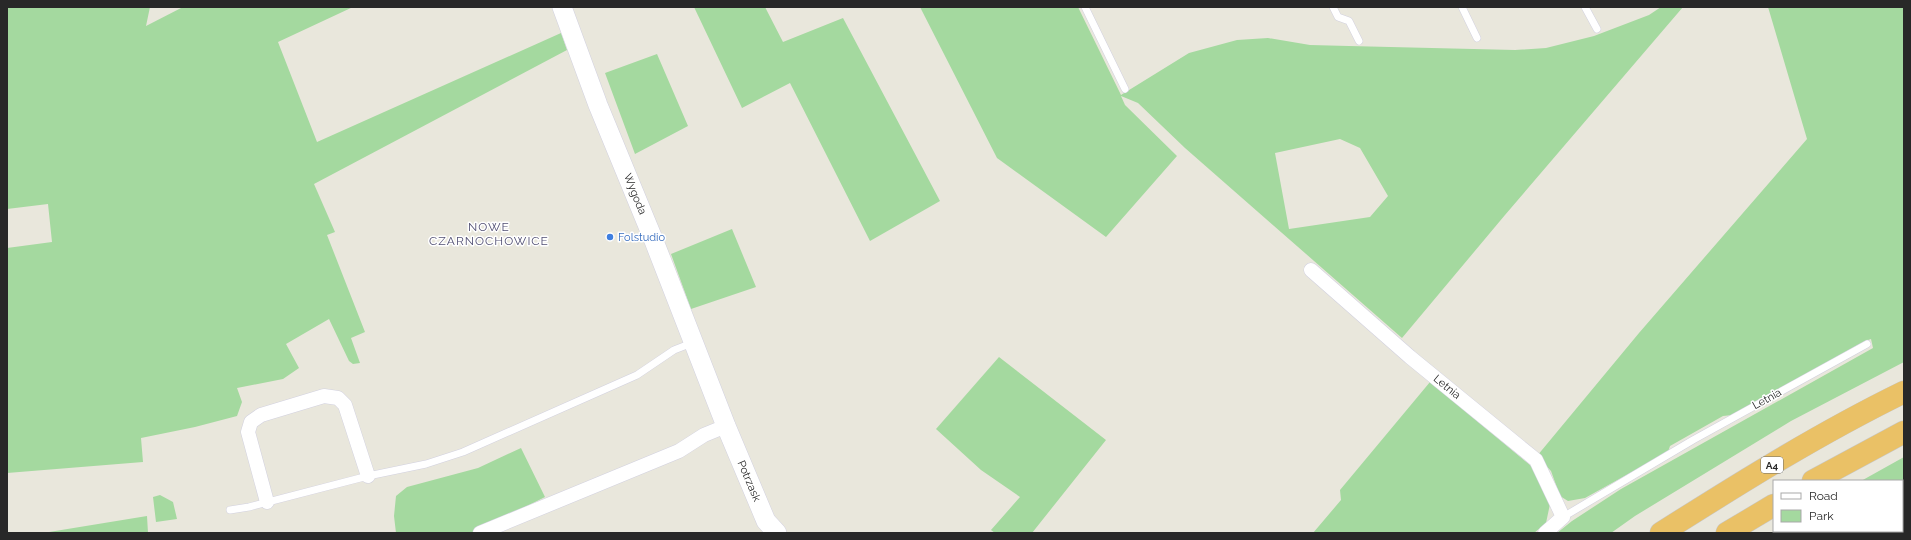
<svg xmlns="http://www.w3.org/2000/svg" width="1911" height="540" font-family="Raleway,sans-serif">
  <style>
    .green { fill: #a4d99f; fill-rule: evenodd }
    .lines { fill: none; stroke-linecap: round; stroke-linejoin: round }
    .lane-casing { stroke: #d2d1df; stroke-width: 8 }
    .street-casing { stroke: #d2d1df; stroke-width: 15 }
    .secondary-casing { stroke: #d2d1df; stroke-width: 20 }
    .highway-casing { stroke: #c7c7c7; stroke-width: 23 }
    .lane { stroke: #fff; stroke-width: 7 }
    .street { stroke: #fff; stroke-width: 14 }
    .secondary { stroke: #fff; stroke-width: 19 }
    .highway { stroke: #eac166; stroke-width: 22 }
    .shop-dot { fill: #3f7fe0; stroke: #fff; stroke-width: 1.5 }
    .labels { text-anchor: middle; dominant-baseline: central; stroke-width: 3; stroke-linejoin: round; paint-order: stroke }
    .shield { fill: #fff; stroke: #686868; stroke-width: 1 }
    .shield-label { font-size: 10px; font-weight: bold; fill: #282828 }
    .street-label { font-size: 11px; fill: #282828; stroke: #fff }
    .shop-label { font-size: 11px; fill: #366cbe; stroke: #fff; text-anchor: start }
    .neighbourhood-label { font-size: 12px; letter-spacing: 1px; fill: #514f73; stroke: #fff }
  </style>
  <rect width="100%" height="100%" fill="#e9e7dc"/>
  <!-- green -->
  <path class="green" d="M7,7H150L146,26L183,7H353L278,42L317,142L561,33L567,50L314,184L335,232L327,235L365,332L351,338L360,363L353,364L349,361L329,319L286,344L299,368L283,379L237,388L242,402L237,416L195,427L141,438L143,462L7,473V248L52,242L48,204L7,209Z
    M694,7H765L783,42L843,18L940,201L870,241L790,83L742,108Z
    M920,7H1078L1121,95L1189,53L1237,40L1268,38L1310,45L1349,46L1515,50L1546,48L1594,36L1649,15L1661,7H1683L1505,215L1402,338L1185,148L1138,103L1121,96L1125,105L1177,156L1106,237L997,158ZM1340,139L1360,148L1388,196L1370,217L1289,229L1275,153Z
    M1768,7H1904V362L1791,421L1635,516L1611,533H1557L1572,521L1621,489L1873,348L1871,339L1865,341L1732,415L1723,416L1670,446L1668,452L1585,498L1568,501L1560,496L1551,471L1537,456L1639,333L1807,139Z
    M657,54L688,126L635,154L605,73Z
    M732,229L756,287L691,309L671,254Z
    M999,357L1106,440L1032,533H995L991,530L1020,497L981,470L936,429Z
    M1430,382L1536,470L1550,504L1546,523L1534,533H1313L1341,500L1340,490Z
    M521,448L545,497L473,533H396L394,516L396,496L407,487L478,468Z
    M1904,457V497L1902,498V481H1861Z
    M160,495L173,502L177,519L156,522L153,497Z
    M1904,506V533H1858L1861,531H1902V507Z
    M147,516L148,533H43Z
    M1775,531H1845L1841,533H1772Z"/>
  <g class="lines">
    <!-- lane casing -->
    <g class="lane-casing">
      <path id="lane" d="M1085,7L1125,89
        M1333,7L1338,17L1349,21L1359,41
        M1462,7L1477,38
        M1585,7L1597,29
        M230,510L249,507L368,476L426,464L463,452L637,375L674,350L692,343
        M1563,517L1693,440L1867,344"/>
    </g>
    <!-- street casing -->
    <g class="street-casing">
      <path id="street" d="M1311,270L1410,357L1536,460L1563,517L1545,533
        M267,502L248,432L251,422L261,415L324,396L338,398L345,405L368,476
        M1902,502L1904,501
        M480,533L679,451L704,435L726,426
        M1849,533L1852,531"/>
    </g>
    <!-- secondary casing -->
    <g class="secondary-casing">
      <path id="secondary" d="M562,7L598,105L654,241L726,426L766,521L777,533"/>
    </g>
    <!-- highway casing -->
    <g class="highway-casing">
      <path id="highway" d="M1813,481L1904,432
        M1661,533C1740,483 1820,433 1904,392
        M1727,533L1774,505"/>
    </g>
    <!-- lane -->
    <use href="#lane" class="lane"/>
    <!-- street -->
    <use href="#street" class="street"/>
    <!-- secondary -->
    <use href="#secondary" class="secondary"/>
    <!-- highway -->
    <use href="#highway" class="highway"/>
  </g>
  <!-- markers -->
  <circle class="shop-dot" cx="610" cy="237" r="4"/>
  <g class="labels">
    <!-- shield labels -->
    <rect class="shield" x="1761" y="457" width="22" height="16" rx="3"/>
    <g class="shield-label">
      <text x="1772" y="465">A4</text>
    </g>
    <!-- street labels -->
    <g class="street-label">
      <text transform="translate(635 194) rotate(68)">Wygoda</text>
      <text transform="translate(1447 387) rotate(39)">Letnia</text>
      <text transform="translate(1767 399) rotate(-29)">Letnia</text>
      <text transform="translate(749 481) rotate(67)">Potrzask</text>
    </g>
    <!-- shop labels -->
    <g class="shop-label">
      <text x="618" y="237">Folstudio</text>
    </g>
    <!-- neighbourhood labels -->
    <g class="neighbourhood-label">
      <text x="489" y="227">NOWE<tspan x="489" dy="14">CZARNOCHOWICE</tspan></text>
    </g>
  </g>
  <!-- border -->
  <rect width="1911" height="540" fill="none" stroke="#282828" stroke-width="16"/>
  <!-- legend -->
  <rect x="1773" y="480" width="130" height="52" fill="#ffffff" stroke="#a9a9a9"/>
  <rect x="1781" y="493" width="20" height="6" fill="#ffffff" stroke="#a9a9a9"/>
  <text x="1809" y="500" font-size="12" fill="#282828">Road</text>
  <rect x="1781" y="510" width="20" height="12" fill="#a4d99f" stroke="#a9a9a9"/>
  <text x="1809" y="520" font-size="12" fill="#282828">Park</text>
</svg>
